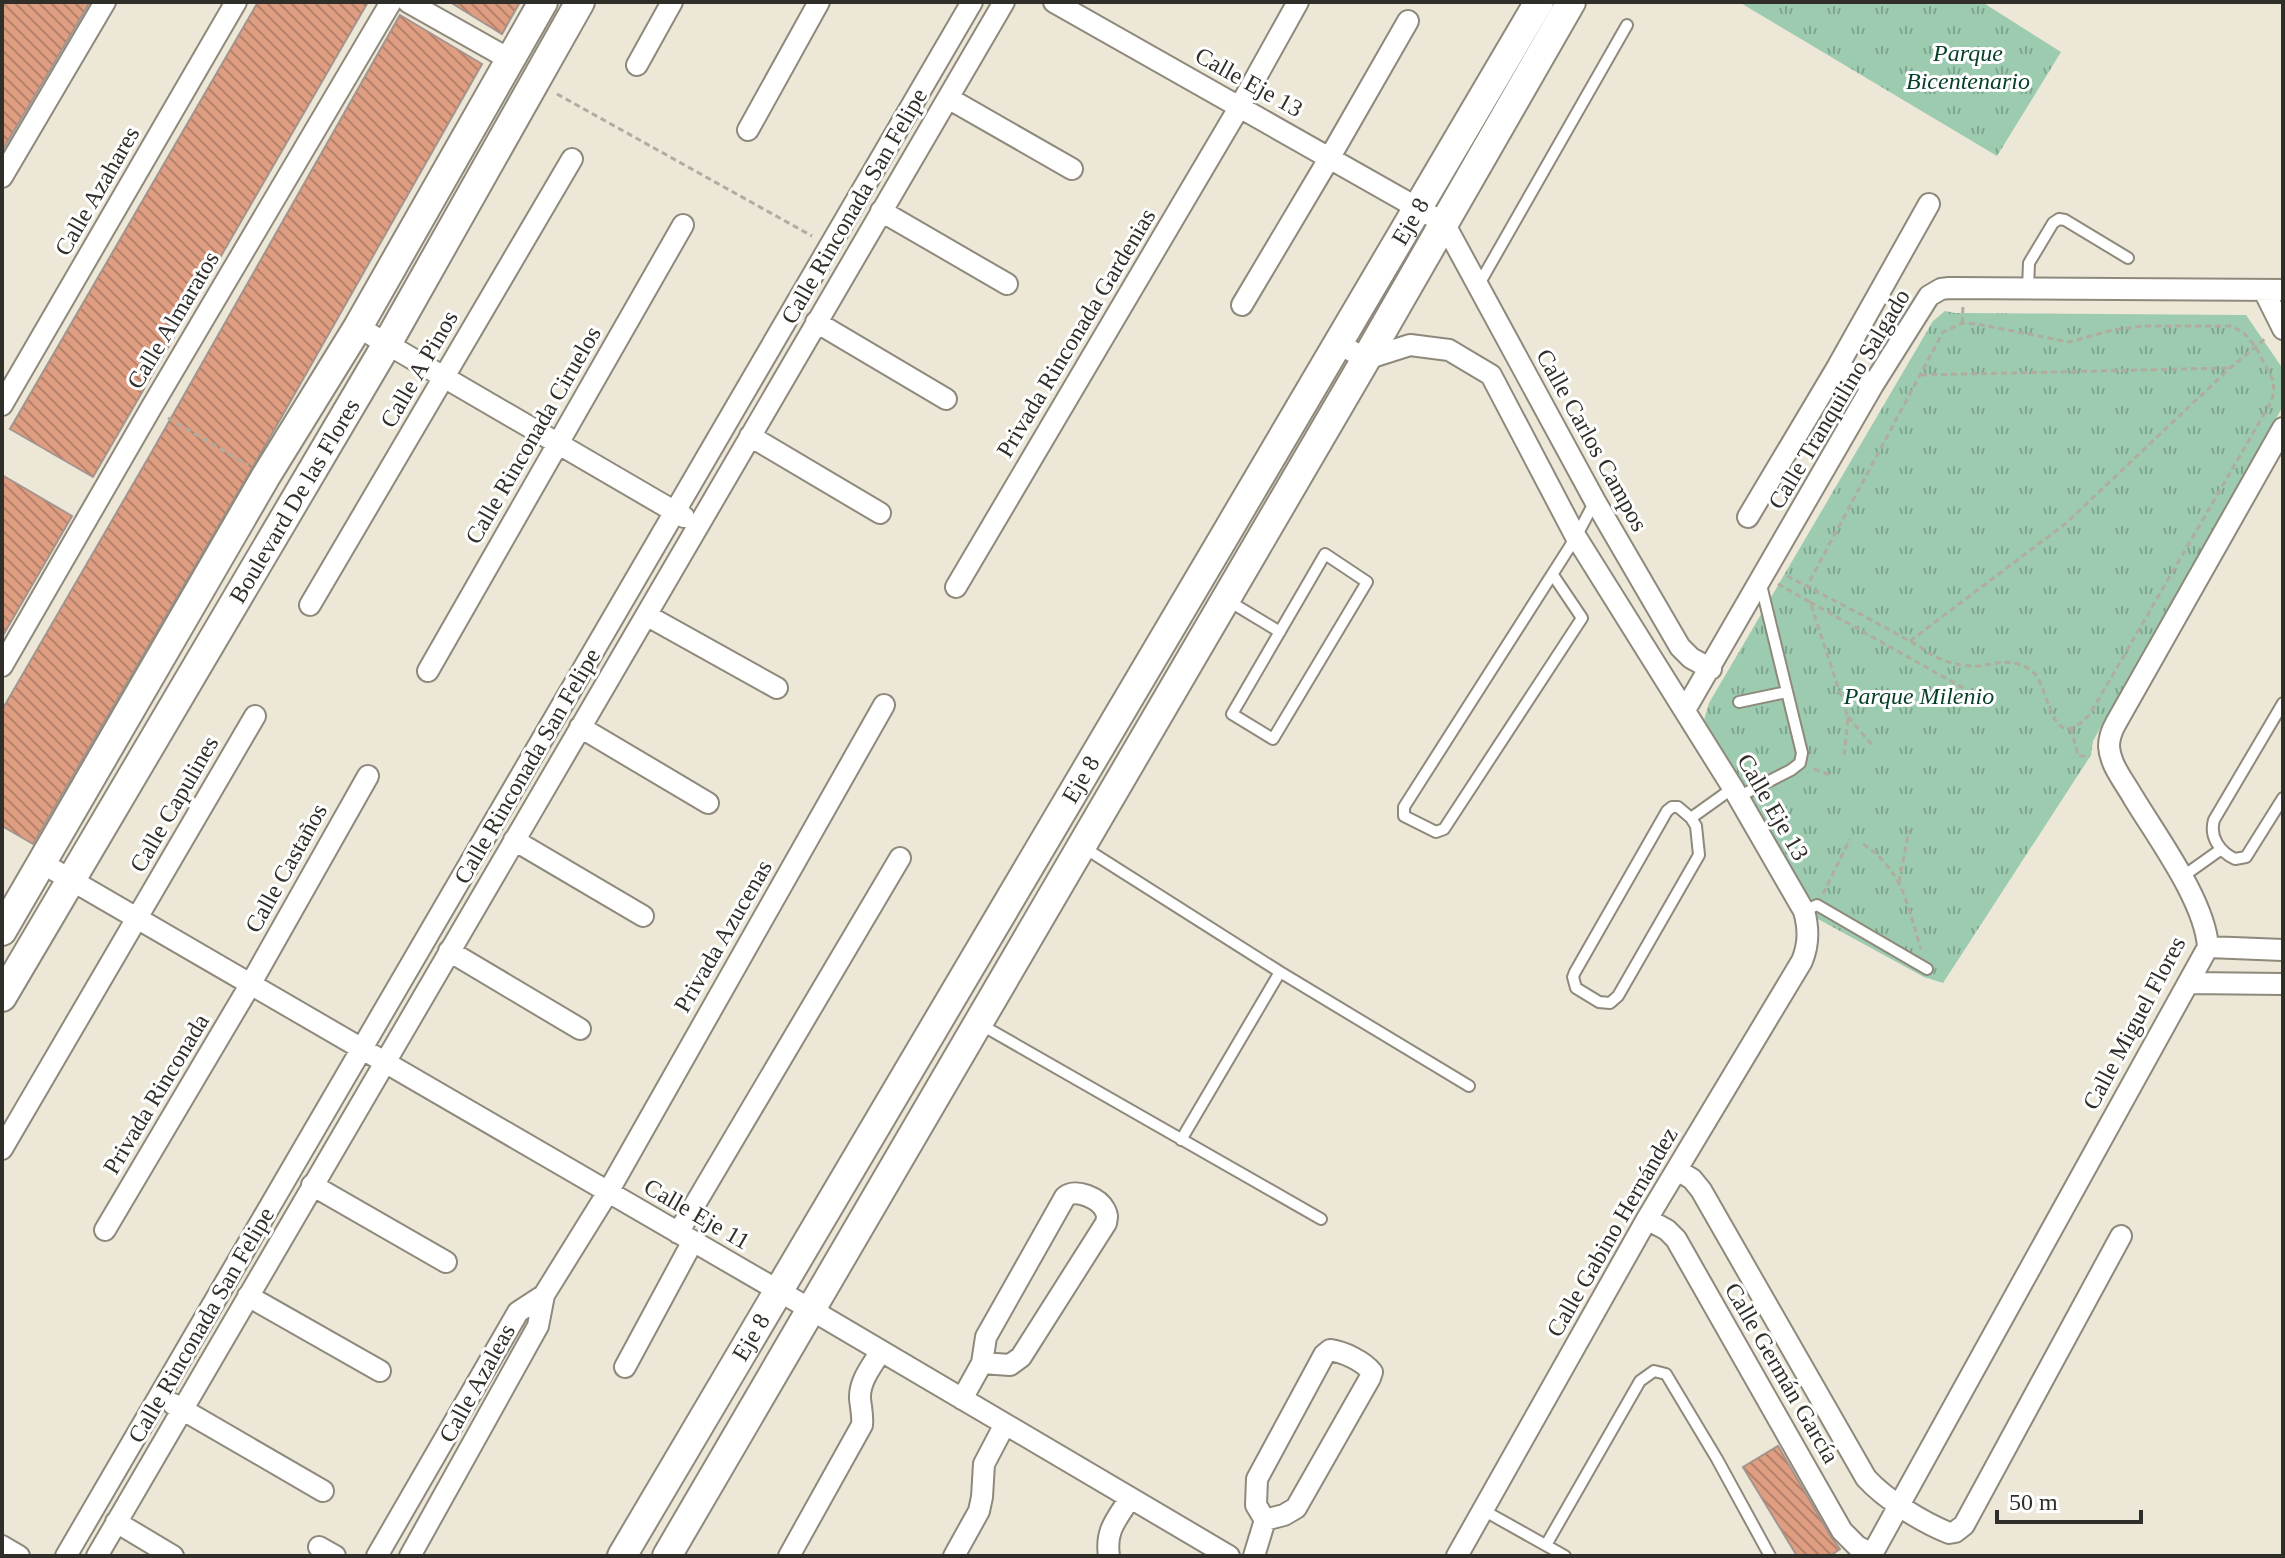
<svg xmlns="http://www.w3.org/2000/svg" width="2285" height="1558" font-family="'Times New Roman',serif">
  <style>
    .park { fill: url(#park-tufts) }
    .building { fill: url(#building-back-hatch); stroke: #a4948d; stroke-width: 2 }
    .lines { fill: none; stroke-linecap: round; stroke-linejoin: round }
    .lane-casing { stroke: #8e897b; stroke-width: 14 }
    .street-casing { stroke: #8e897b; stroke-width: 24 }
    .secondary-casing { stroke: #8e897b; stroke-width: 32 }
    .path { stroke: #b0ac9f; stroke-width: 3; stroke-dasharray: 6 4; stroke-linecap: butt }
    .lane { stroke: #fff; stroke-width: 10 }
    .street { stroke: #fff; stroke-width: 20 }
    .secondary { stroke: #fff; stroke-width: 28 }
    .labels { text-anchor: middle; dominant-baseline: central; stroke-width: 6; stroke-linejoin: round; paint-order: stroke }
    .park-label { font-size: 24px; font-style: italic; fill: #063f27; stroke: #fff }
    .street-label { font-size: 24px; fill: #302e28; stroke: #fff }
  </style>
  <defs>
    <pattern id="park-tufts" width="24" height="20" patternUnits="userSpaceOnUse" patternTransform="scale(2)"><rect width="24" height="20" fill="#9ccbb0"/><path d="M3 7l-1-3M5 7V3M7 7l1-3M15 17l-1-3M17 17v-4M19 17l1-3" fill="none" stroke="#80a58f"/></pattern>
    <pattern id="building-back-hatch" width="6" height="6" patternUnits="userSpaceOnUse" patternTransform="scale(2)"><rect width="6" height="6" fill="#df9e81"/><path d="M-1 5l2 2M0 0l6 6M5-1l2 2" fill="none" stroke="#b5816a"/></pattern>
  </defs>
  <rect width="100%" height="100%" fill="#ece7d7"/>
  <!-- park -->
  <path class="park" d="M1739,2H1982L2061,52L1997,156Z
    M1945,311L1955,313L2246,315L2283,369V406L2093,741L2091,755L1943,983L1924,977L1818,919L1704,720L1709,703L1933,321Z"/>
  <!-- building -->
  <path class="building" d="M2,2H90L2,151Z
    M258,2H368L93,477L10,429Z
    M450,2H520L502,34Z
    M400,15L482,64L269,439L33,844L2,826V710L150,455Z
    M2,475L72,516L2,637Z
    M1778,1446L1831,1537L1840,1549L1830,1556H1797L1743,1467Z"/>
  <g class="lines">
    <!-- lane casing -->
    <g class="lane-casing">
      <path id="lane" d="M1478,286L1627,25
        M2028,288L2029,263L2053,223L2059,219L2065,220L2128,258
        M1325,554L1367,582L1273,739L1232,714Z
        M1553,575L1582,618L1444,829L1436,832L1404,816V807L1576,537L1595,501
        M1227,600L1280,632
        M1739,702L1787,692
        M2283,703L2214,820C2209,837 2220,852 2235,859L2246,857L2283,798
        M1738,797L1791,770L1800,763L1802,753L1761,585
        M1672,807H1678L1691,818L1696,826L1699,855L1618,996L1610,1003L1599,1002L1576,988L1573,977L1575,972L1667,811Z
        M1691,818L1733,788
        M1083,847L1280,972L1181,1140
        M2182,877L2220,850
        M1804,911L1817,905L1927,969
        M1280,972L1469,1086
        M978,1023L1321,1219
        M1483,1510L1565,1556
        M1546,1545L1640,1381L1654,1371L1666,1374L1717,1459L1770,1556"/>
    </g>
    <!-- street casing -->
    <g class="street-casing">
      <path id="street" d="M408,2L509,59
        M1054,2L1444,223L1595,501L1680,647L1691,658L1711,669
        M637,65L672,2
        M948,98L1072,169
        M748,130L819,2
        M2,177L105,2
        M881,211L1007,284
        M2264,291L2283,329
        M1242,305L1330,157L1408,21
        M816,322L946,399
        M358,327L684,517
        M1339,344L1366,359L1410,345L1449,350L1491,375L1576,537L1733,788L1804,911C1809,929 1809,944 1802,961L1647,1219L1457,1556
        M1838,366L1873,385
        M2,405L236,2
        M750,436L880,513
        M1748,517L1838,366L1929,204
        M956,587L1240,106L1298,2
        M310,605L572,159
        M646,615L777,688
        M2,666L151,408L391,2
        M428,671L683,225
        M1685,710L1873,385L1929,296L1941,289L1949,288L2283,290
        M580,727L708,803
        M514,840L643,916
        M42,863L810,1309L1229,1556
        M2208,947L2283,950
        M449,951L580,1029
        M2189,983L2283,984
        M2,1149L255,716
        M1677,1170L1692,1179L1701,1190L1866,1478C1886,1500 1922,1522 1949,1533L1955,1532L1964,1525L2121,1236
        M312,1185L446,1262
        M1647,1219L1667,1230L1676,1239L1842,1531L1857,1546L1872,1554
        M105,1230L250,985L368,776
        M678,1233L900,858
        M248,1296L380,1371
        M625,1367L693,1241
        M962,1399L982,1363L986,1337L1065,1197C1076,1188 1099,1198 1105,1210C1108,1216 1107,1217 1106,1223L1021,1357L1010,1365L982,1363
        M173,1404L323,1491
        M116,1522L173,1556
        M2,1546L19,1556
        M319,1547L335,1556
        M66,1556L972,2
        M97,1556L1004,2
        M377,1556L518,1312L544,1295
        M410,1556L538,1326L544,1295L608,1192L884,705
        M789,1556L862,1425C863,1416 861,1408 860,1399C859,1381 872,1366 881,1351
        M954,1556L979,1511L982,1497L984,1464L1005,1424
        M1109,1556C1105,1530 1117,1519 1130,1498
        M1254,1556L1265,1520L1256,1505L1257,1479L1324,1355L1330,1350C1344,1352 1363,1361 1372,1372L1370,1378L1296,1508L1284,1515L1265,1520
        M1871,1556L2208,947C2205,901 2157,837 2133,797C2124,781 2110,765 2109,746C2109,738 2112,730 2116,723L2283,428"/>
    </g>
    <!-- secondary casing -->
    <g class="secondary-casing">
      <g id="secondary">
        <path d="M2,931L266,476L358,327L543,2"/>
        <path id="s1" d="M2,997L387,344L580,2"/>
        <path id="s2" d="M622,1556C927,1037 1235,521 1539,2"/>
        <path d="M667,1556L1366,359L1571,2"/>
      </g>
    </g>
    <!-- path -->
    <path class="path" d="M557,94L812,236
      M1962,323L1963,307
      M1921,375L2229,368
      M168,418L248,465
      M1787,576C1827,597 1867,617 1906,639C1917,644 1927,653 1938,658C1949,663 1966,667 1979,666C1994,664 2006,659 2021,665C2026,666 2033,672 2036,675C2051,696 2052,756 2090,714L2271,402L2274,392L2273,380L2255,346L2243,332L2230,326H2144L2113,330L2069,342L1977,324L1962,323L1943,332L1807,586
      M1778,584L1810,602L1848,717L1844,757
      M1810,602L1974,694
      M1910,641L2065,524L2230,368L2266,338
      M1848,717L1874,747
      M2071,728L2078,756H2090
      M1814,769L1830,775
      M1863,844C1904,871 1907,906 1921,949
      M1899,882L1909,830
      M1823,894L1850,839"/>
    <!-- lane -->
    <use href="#lane" class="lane"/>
    <!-- street -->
    <use href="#street" class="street"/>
    <!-- secondary -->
    <use href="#secondary" class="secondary"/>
  </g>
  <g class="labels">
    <!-- park labels -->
    <g class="park-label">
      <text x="1968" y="53">Parque<tspan x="1968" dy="28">Bicentenario</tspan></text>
      <text x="1919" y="696">Parque Milenio</text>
    </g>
    <!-- street labels -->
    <g class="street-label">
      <text transform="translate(1249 82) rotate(29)">Calle Eje 13</text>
      <text transform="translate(97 191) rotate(-60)">Calle Azahares</text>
      <text transform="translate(854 206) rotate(-60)">Calle Rinconada San Felipe</text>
      <text stroke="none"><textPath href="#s2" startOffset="1550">Eje 8</textPath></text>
      <text transform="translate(173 320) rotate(-59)">Calle Almaratos</text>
      <text transform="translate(1076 333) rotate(-59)">Privada Rinconada Gardenias</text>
      <text transform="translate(419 369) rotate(-60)">Calle A Pinos</text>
      <text transform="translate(1839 399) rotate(-59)">Calle Tranquilino Salgado</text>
      <text transform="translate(533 435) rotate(-60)">Calle Rinconada Ciruelos</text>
      <text transform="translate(1592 440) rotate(61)">Calle Carlos Campos</text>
      <text stroke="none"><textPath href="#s1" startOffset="576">Boulevard De las Flores</textPath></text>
      <text transform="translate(527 766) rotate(-60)">Calle Rinconada San Felipe</text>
      <text stroke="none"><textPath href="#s2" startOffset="902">Eje 8</textPath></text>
      <text transform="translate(174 804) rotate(-60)">Calle Capulines</text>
      <text transform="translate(1773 807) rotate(60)">Calle Eje 13</text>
      <text transform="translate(286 868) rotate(-61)">Calle Castaños</text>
      <text transform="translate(723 936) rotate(-60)">Privada Azucenas</text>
      <text transform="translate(2134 1023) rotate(-62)">Calle Miguel Flores</text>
      <text transform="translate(156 1094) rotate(-59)">Privada Rinconada</text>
      <text transform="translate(697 1214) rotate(30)">Calle Eje 11</text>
      <text transform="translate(1612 1232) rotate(-60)">Calle Gabino Hernández</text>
      <text transform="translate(201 1325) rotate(-60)">Calle Rinconada San Felipe</text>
      <text stroke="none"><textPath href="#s2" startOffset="254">Eje 8</textPath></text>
      <text transform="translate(1782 1373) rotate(60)">Calle Germán García</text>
      <text transform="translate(477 1383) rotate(-61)">Calle Azaleas</text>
    </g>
  </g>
  <!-- border -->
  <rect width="2285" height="1558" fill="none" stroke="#302e28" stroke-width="8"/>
  <!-- scale -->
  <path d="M1997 1510v12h144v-12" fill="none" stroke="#302e28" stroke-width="4"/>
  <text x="2009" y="1510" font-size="24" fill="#302e28" stroke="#ffffff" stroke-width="6" paint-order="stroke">50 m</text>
</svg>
